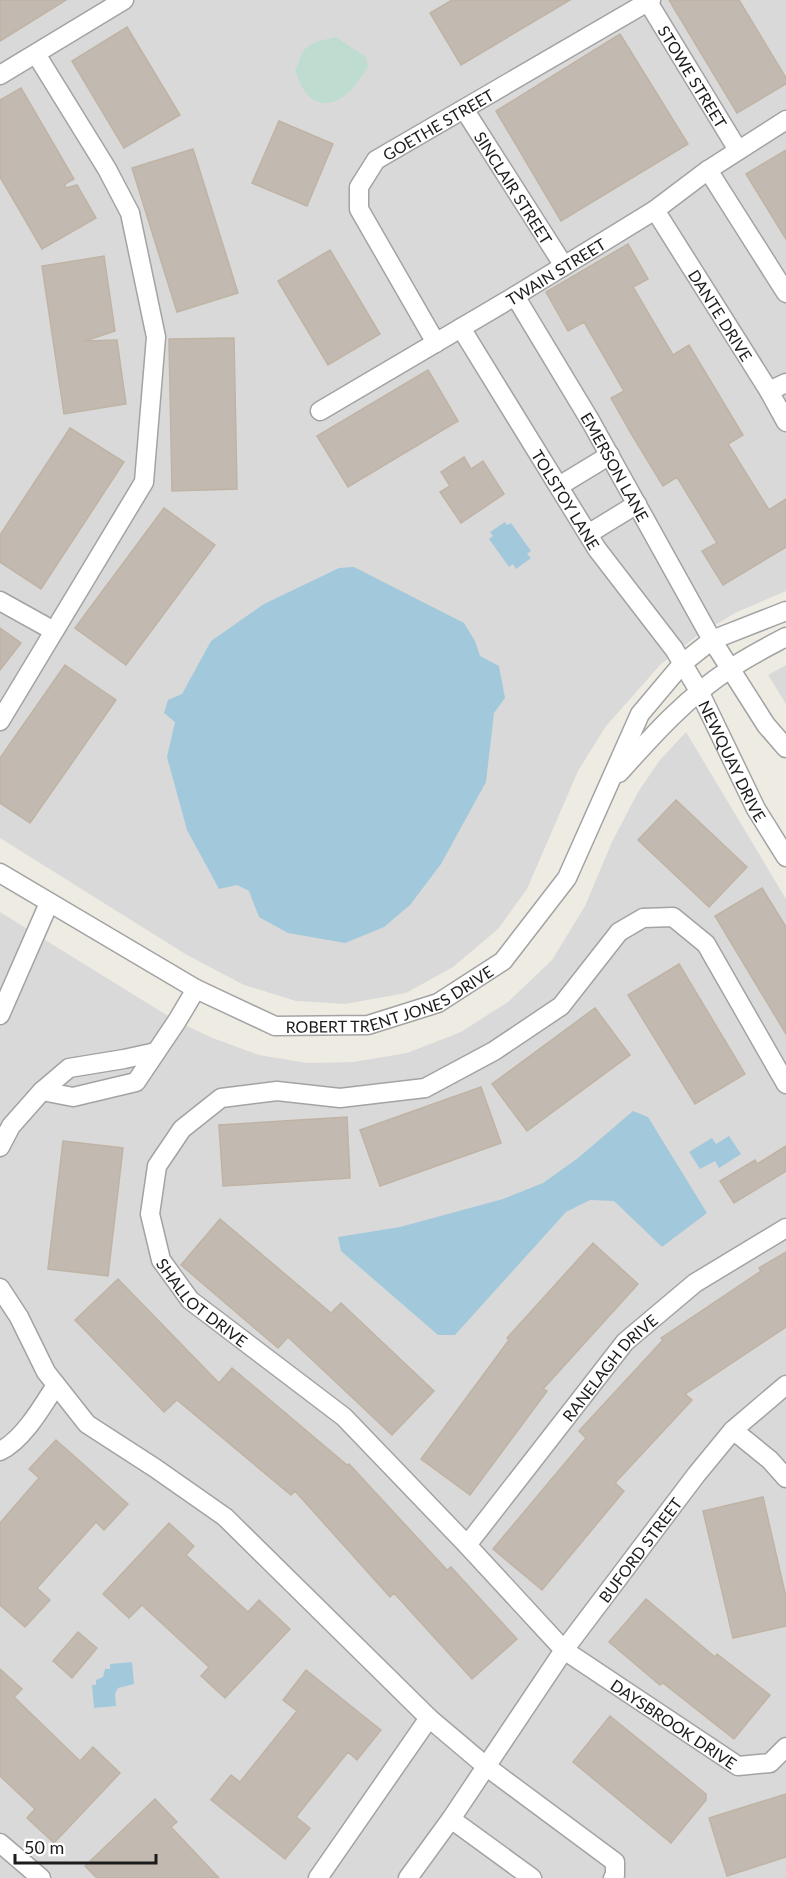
<svg xmlns="http://www.w3.org/2000/svg" width="786" height="1878" font-family="Lato,sans-serif">
  <style>
    .residential { fill: #dad9d9 }
    .wetland { fill: #bfdcd1 }
    .water { fill: #a2c9db }
    .building { fill: #c2bab1; stroke: #bfb3a4; stroke-width: 1.5 }
    .lines { fill: none; stroke-linecap: round; stroke-linejoin: round }
    .minor-casing { stroke: #a3a3a3; stroke-width: 21 }
    .minor { stroke: #fff; stroke-width: 18 }
    .labels { text-anchor: middle; dominant-baseline: central; stroke-width: 6; stroke-linejoin: round; paint-order: stroke }
    .street-label { font-size: 16px; fill: #1c1c1c; stroke: #fff }
  </style>
  <rect width="100%" height="100%" fill="#eeebe2"/>
  <!-- residential -->
  <path class="residential" d="M0,0H786V591L735,613L697,636L661,664L606,726L578,771L527,889L498,929L453,967L406,993L345,1004L296,1001L244,985L187,955L0,838Z
    M786,665V704L768,675Z
    M686,732L786,899V1878H0V912L173,1019L210,1037L259,1055L307,1063L353,1062L407,1053L461,1032L508,1002L552,960L585,906L612,842L638,792L660,760Z"/>
  <!-- wetland -->
  <path class="wetland" d="M336,37L366,57L368,67C357,84 339,111 316,101C310,98 305,93 302,87C299,82 297,75 295,69C299,64 299,61 301,55C307,42 323,40 336,37Z"/>
  <!-- water -->
  <path class="water" d="M505,522L507,525L511,523L531,551L527,554L531,558L516,569L513,564L509,567L489,539L493,536L490,532Z
    M354,567L464,623L475,641L480,656L499,666L505,698L494,713L486,782L441,864L410,905L384,927L345,943L288,933L259,917L249,891L237,885L219,889L187,830L167,757L175,722L164,713L168,700L182,694L211,641L264,604L339,568Z
    M633,1111L648,1117L707,1213L662,1247L614,1201L590,1200L566,1212L455,1335H438L341,1251L338,1237L400,1227L503,1199L543,1183L578,1158Z
    M729,1136L741,1154L719,1168L715,1161L700,1169L689,1152L712,1138L716,1144Z
    M132,1662L134,1684L118,1688L115,1694L116,1706L94,1708L92,1685H96V1680L103,1677L105,1669H110V1664Z"/>
  <!-- building -->
  <path class="building" d="M0,0H66L0,41Z
    M452,0H570L461,65L430,13Z
    M669,0H739L786,78V84L737,113Z
    M127,27L180,115L124,148L72,61Z
    M620,34L688,144L561,221L496,111Z
    M21,88L74,179L65,184L66,188L77,185L96,218L42,249L0,177V100Z
    M279,121L333,144L307,206L252,183Z
    M193,149L238,293L177,312L132,168Z
    M786,150V239L746,174Z
    M628,244L648,279L633,287L673,355L689,345L743,435L728,444L769,510L786,499V547L723,585L702,551L717,543L677,477L663,486L632,435L611,398L624,391L584,322L568,331L546,292Z
    M330,250L380,334L328,365L278,281Z
    M104,256L115,331L85,341L117,340L126,404L64,414L42,266Z
    M234,338L237,489L172,491L169,339Z
    M428,370L458,421L348,487L317,436Z
    M70,428L124,462L41,589L0,562V535Z
    M464,457L471,469L483,461L504,494L461,523L440,492L450,486L441,472Z
    M164,508L215,545L126,665L75,628Z
    M0,628L21,643L0,670Z
    M65,665L116,700L30,823L0,803V758Z
    M676,800L747,867L709,907L638,840Z
    M762,888L786,927V1034L715,916Z
    M679,964L745,1074L695,1104L628,995Z
    M595,1008L630,1055L527,1131L492,1084Z
    M481,1087L501,1143L380,1186L360,1130Z
    M347,1117L350,1178L223,1186L219,1125Z
    M63,1141L123,1148L108,1276L48,1269Z
    M786,1146V1171L734,1203L720,1181L755,1160L757,1164Z
    M220,1219L331,1313L341,1303L434,1391L392,1435L288,1337L278,1348L181,1265Z
    M593,1243L638,1284L543,1389L547,1391L470,1495L421,1459L509,1340L507,1338Z
    M786,1252V1327L685,1394L692,1400L615,1483L624,1491L542,1590L493,1549L586,1438L579,1431L663,1340L661,1338L761,1271L759,1268Z
    M118,1279L219,1383L232,1368L347,1465L349,1464L447,1570L451,1567L517,1639L472,1679L394,1593L390,1597L295,1491L291,1495L177,1400L164,1412L75,1320Z
    M56,1440L128,1504L104,1530L96,1522L37,1588L50,1600L25,1627L0,1605V1523L39,1478L29,1469Z
    M763,1497L786,1597V1626L733,1638L703,1511Z
    M169,1523L194,1546L186,1555L248,1612L259,1600L290,1629L225,1698L201,1676L209,1667L142,1605L129,1618L103,1594Z
    M646,1599L715,1657L717,1654L770,1695L734,1739L663,1683L660,1685L609,1642Z
    M78,1632L97,1648L72,1678L53,1661Z
    M0,1669L22,1689L14,1697L80,1761L93,1747L120,1773L54,1843L27,1818L35,1809L0,1776Z
    M306,1670L381,1730L357,1760L348,1752L296,1817L310,1828L285,1859L211,1800L231,1775L240,1782L297,1711L283,1700Z
    M610,1716L706,1794V1800L671,1843L573,1762Z
    M786,1794V1857L727,1876L709,1818Z
    M155,1799L177,1822L171,1827L219,1878H97L85,1866Z"/>
  <g class="lines">
    <!-- minor casing -->
    <g class="minor-casing">
      <g id="minor">
        <path id="s1" d="M648,2L738,150"/>
        <path d="M0,75L124,0"/>
        <path id="s2" d="M464,109L564,266"/>
        <path d="M708,170L786,293"/>
        <path id="s3" d="M655,210L769,391L786,422"/>
        <path id="s4" d="M515,296L591,422L712,640L766,725L786,748"/>
        <path id="s5" d="M461,328L597,549L674,649L699,691L756,809L786,857"/>
        <path id="s6" d="M436,343L359,209V187L376,160L651,0"/>
        <path d="M769,391L786,383"/>
        <path id="s7" d="M320,411L515,296L655,210L708,170L786,120"/>
        <path d="M559,486L610,455"/>
        <path d="M588,534L637,504"/>
        <path d="M0,601L54,631"/>
        <path d="M0,721L144,482L156,337L130,213L107,169L36,54"/>
        <path d="M619,773C653,735 687,697 730,669C747,657 767,647 786,637"/>
        <path id="s8" d="M0,873L196,989L275,1026L368,1025L438,1003L503,961L567,878L640,714L683,663L712,640L786,611"/>
        <path d="M0,1015L49,903"/>
        <path id="s9" d="M786,1084L706,944L673,917L643,918L619,932L561,1006L494,1051L425,1088L340,1098L277,1091L221,1098L182,1129L157,1166L150,1214L161,1260L190,1300L344,1417L467,1545L564,1650L738,1766L770,1763L786,1747"/>
        <path d="M42,1091L73,1097L136,1082L177,1021L196,989"/>
        <path d="M0,1147L11,1126L42,1091L69,1068L124,1059L156,1052"/>
        <path d="M0,1288L19,1317L46,1372L87,1424L155,1468L225,1517L429,1718L487,1767L615,1862V1875L613,1878"/>
        <path d="M733,1430L770,1460L786,1478"/>
        <path d="M0,1451C23,1440 42,1407 56,1385"/>
        <path id="s10" d="M467,1545L625,1342L695,1283L786,1228"/>
        <path d="M451,1819L532,1878"/>
        <path d="M0,1843L41,1878"/>
        <path d="M318,1878L429,1718"/>
        <path id="s11" d="M408,1878L451,1819L564,1650L696,1475L733,1430L786,1385"/>
      </g>
    </g>
    <!-- minor -->
    <use href="#minor" class="minor"/>
  </g>
  <g class="labels">
    <!-- street labels -->
    <g class="street-label">
      <text stroke="none"><textPath href="#s1" startOffset="87">STOWE STREET</textPath></text>
      <text stroke="none"><textPath href="#s6" startOffset="280">GOETHE STREET</textPath></text>
      <text stroke="none"><textPath href="#s2" startOffset="93">SINCLAIR STREET</textPath></text>
      <text stroke="none"><textPath href="#s7" startOffset="274">TWAIN STREET</textPath></text>
      <text stroke="none"><textPath href="#s3" startOffset="124">DANTE DRIVE</textPath></text>
      <text stroke="none"><textPath href="#s4" startOffset="198">EMERSON LANE</textPath></text>
      <text stroke="none"><textPath href="#s5" startOffset="201">TOLSTOY LANE</textPath></text>
      <text stroke="none"><textPath href="#s5" startOffset="512">NEWQUAY DRIVE</textPath></text>
      <text stroke="none"><textPath href="#s8" startOffset="435">ROBERT TRENT JONES DRIVE</textPath></text>
      <text stroke="none"><textPath href="#s9" startOffset="970">SHALLOT DRIVE</textPath></text>
      <text stroke="none"><textPath href="#s10" startOffset="228">RANELAGH DRIVE</textPath></text>
      <text stroke="none"><textPath href="#s11" startOffset="402">BUFORD STREET</textPath></text>
      <text stroke="none"><textPath href="#s9" startOffset="1606">DAYSBROOK DRIVE</textPath></text>
    </g>
  </g>
  <!-- scale -->
  <path d="M15 1854v9h141v-9" fill="none" stroke="#1c1c1c" stroke-width="3"/>
  <text x="24" y="1854" font-size="18" fill="#1c1c1c" stroke="#ffffff" stroke-width="4.5" paint-order="stroke">50 m</text>
</svg>
